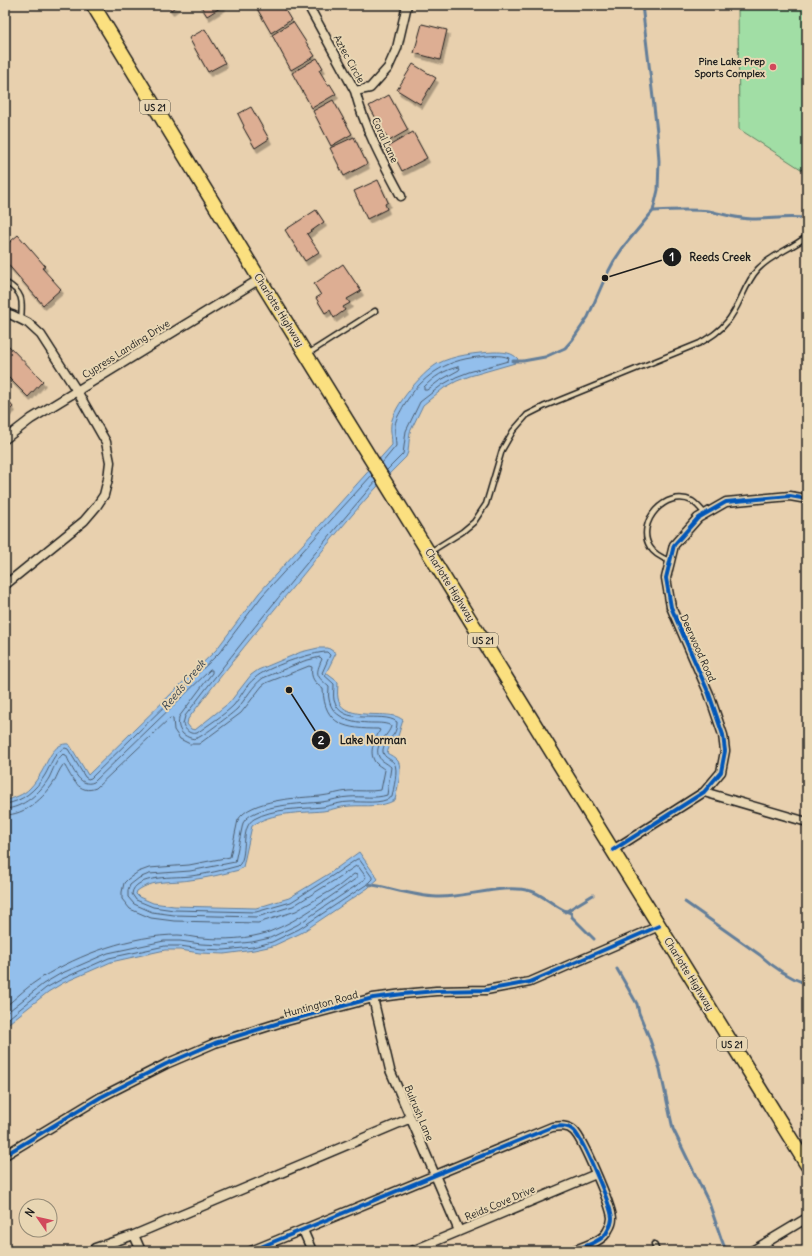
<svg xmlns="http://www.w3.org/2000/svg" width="812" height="1256" font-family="Delius,sans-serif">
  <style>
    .green { fill: #a1dea5; stroke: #5e7d60 }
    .water { fill: #93bfec; stroke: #637e99 }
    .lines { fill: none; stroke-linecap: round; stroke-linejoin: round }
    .shore { stroke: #4c5d6f; stroke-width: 1 }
    .stream { stroke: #637e99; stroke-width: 3 }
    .building { fill: #ddae93; stroke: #1c1c1c; filter: url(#shadow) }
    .lane-casing { stroke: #1c1c1c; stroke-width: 7 }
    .street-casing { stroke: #1c1c1c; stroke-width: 11 }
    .primary-casing { stroke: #1c1c1c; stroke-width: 16 }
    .path { stroke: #1c1c1c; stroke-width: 2; stroke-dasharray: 1 3; stroke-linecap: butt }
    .lane { stroke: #e8d6b3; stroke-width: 4 }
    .street { stroke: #e8d6b3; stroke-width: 8 }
    .primary { stroke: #fbe080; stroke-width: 13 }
    .cycleway-casing { stroke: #e8d6b3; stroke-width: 6 }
    .cycleway { stroke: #0057b8; stroke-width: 4 }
    .poi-dot { fill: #d1495b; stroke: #e8d6b3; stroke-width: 1.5 }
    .labels { text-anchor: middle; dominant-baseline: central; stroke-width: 4; stroke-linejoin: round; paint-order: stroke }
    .shield { fill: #e8d6b3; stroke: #595449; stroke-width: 1 }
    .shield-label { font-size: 9px; font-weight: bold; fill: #1c1c1c }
    .street-label { font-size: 10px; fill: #1c1c1c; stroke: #e8d6b3 }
    .poi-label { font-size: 10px; font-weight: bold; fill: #1c1c1c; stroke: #e8d6b3; text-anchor: end }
    .water-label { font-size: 11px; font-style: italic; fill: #3a4550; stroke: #e8d6b3 }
    .leader { fill: none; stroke: #1c1c1c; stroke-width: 1.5 }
    .callout-dot { fill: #1c1c1c; stroke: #e8d6b3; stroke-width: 1.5 }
    .mark-label { font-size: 12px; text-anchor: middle; font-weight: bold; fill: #fff }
    .callout-label { font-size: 11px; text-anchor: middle; font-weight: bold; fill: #1c1c1c; stroke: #e8d6b3; stroke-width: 4; stroke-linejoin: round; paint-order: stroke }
  </style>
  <defs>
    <filter id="shadow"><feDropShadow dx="2.5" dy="4.5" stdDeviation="0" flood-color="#0004"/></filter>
  </defs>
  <rect width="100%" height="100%" fill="#e8d0ae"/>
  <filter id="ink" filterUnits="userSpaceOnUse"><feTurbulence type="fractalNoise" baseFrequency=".025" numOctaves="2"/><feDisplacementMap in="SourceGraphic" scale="8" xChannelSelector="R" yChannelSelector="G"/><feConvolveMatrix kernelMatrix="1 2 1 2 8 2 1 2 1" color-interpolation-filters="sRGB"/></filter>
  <g filter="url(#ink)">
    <!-- green -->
    <path class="green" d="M738,5H807V173L739,129Z"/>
    <!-- water -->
    <path class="water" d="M494,352C503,352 512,352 518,359L515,363L470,376L457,381L444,388L423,405L410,432L408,452L406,457C368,494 335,535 302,576C263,623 225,670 188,719L187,724L191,729L195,730L230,702L251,675L258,670L301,652L318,648H328L336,653L326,673L338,682C338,687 337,693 338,698C341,720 379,712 394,716C397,716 400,718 403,720L398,736L391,742L387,753C390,755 395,757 398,761C403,768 397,790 395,800C381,808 366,805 350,806C341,806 332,810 323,811C300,813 271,812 252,826L243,867L239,870C223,874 207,878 190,880C172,883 153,879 137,891L136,894L139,897L153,903L174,906L256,908L289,898L330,873L359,852L378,879L368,888L301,933L273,946L254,950L224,954L200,953L180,950H165L111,962L63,983L48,992L5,1026V801C13,798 24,795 30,788C34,784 38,778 41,773C48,762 53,742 69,744L71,747L88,775L216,650L259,593L392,445C392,438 390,430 391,424C394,405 421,374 437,364C454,355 476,353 494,352Z"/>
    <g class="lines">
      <!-- shore -->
      <path class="shore" d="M458,367L460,368L459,370L439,381L427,390H424V387C434,377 444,370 458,367Z
        M382,463L396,446C396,439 394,432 395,425C396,418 401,411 404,405C421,377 445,360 478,357C488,356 500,354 509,358L508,361L469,372L456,377L442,385L420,402L406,431L403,454L387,470
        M5,804C22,802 36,790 45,775C51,765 53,753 65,748L68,749L85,777L88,779L91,778L219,653L262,596L372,475
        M5,809C23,808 40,793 49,778C53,770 56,760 63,754L66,755C71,765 79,789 94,782L210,670H212V673L179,717C178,724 178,728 183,734C187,737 193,740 197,738C202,737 233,713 237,709C246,699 252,686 263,678L304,661L320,657L322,659C315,675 316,675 329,687C329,691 328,695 329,699C332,720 357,723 374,723C379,723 387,723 391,726C389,736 373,744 379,757C381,761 387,763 391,767L387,795C375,799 362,796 349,797C340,797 331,801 322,802C303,804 253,804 243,823L235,862L190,871L149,874L139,878L130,885L128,890V897L134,904L152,912L174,915L257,917L293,906L335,880L356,866H358L366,877L363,881L297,925L270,938L252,942L223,945L201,944L180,941H164L108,953L60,974L43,984L5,1014
        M5,815C25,815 44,798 54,782C57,776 59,770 63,765L65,766C72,778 79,795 96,788L170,718L173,719L174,730L180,739L190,744H199L241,713L262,686L266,683L309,666L312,667C310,678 315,683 323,689C324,726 347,729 378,729L380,730C375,740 368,751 375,762C377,765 382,767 385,770L381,790C370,792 359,790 348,791C339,792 330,795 321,796C299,798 250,799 238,820L230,857L189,865L149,868L138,872L128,879L124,883L122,892V899L130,909L151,918L174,921L258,923L296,911L339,886L354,874L357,875V878C329,897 301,920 269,932C249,939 223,940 202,938C194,938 186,935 178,935C132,935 80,954 41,978C28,986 17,997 5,1007
        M5,1021L46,988L62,979L109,958L165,946H180L201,949L224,950L253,947L272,942L299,929L366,885L372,879V877L359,859H357L332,876L291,902L256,912L174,910L153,907L136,900L132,894C134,874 177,878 191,876C207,874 223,870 238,866C249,857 239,828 254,819C273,808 302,809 323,807C332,805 341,802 350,802C363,801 380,805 392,797C393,790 399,769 394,763C391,759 384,758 383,752C382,744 390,740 394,734C396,731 397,726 397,722C382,710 341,728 334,700C333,695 334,689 334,684L322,673L330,655L327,652C312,652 265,668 255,678C246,685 241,696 234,705C224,715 208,725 197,733C190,735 185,730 183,724L185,716C246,636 310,558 376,481"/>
      <!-- stream -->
      <path class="stream" d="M653,211C672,210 690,209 709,211C723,214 737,219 752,219C769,220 790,215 807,219
        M513,361H523L545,357L565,348L573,339L588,317L605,278L614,261L624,246L653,211L658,190L659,161L657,132L642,5
        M368,884C391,888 414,896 437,897C467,898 502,883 531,891C546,896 556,909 571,913L572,917L594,939
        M685,902L760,955C773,967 790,978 807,984
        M565,912L593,895
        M617,969L637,1004L639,1013L649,1037L660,1069L673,1129L709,1203L721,1238L726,1251"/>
    </g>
    <!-- building -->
    <path class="building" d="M167,5H178L171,10Z
      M200,5H223V6L207,16Z
      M255,5H282L291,20L271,33Z
      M293,22L315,56L291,70L272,35Z
      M422,24L447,30L440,60L414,53Z
      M205,29L225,63L208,72L189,38Z
      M317,58L323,68L319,70L328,85L330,84L336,94L312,108L292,73Z
      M413,64L436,78L420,104L397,90Z
      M389,95L408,130L389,141L369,106Z
      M333,100L352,134L331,146L313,111Z
      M251,107L269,139L255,148L243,127L244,126L238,114Z
      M413,132L427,158L402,171L389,146Z
      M354,137L367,164L344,176L330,148Z
      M378,180L388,202L385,204L387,209L367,219L354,191Z
      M316,210L324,222L307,234L319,252L305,261L285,230Z
      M18,235L45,266L42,268L61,289L43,305L5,261V246Z
      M343,264L361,291L347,299L350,303L343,307L345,310L334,318L330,310L325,313L316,298L321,295L314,284Z
      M5,342L43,381L28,397L7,376L8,374L5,371Z
      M5,397L13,407L5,414Z"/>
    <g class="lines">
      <!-- lane casing -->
      <g class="lane-casing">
        <path id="lane" d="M5,282C23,292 23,300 21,319
          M309,353L375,311
          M430,552L462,532L474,522L486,504L502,450L513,431L527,415L545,406L700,343C710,337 719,332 727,322C740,307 744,284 758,269C772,254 792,249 807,236
          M670,561C662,558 654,554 650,547C635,523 666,488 692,501C697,504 701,509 705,514
          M654,1244L657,1251"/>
      </g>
      <!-- street casing -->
      <g class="street-casing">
        <path id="street" d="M308,5L355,91L370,88L388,68L397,48L407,5
          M355,91C365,129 383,162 401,196
          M5,313L12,315L28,323L41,335L77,391L106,442L110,462L108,479L104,495L96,507L84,521L5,585
          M5,439L31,419L260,279
          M704,792L807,822
          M613,850L704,792L721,772L725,751L723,735L709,694L671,607L666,578L674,545L698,518L726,502L790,496L807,499
          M373,998L390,1070L459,1231
          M5,1155L101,1097L166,1064L215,1043L279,1023L373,998L403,994L436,991L486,990L530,982L659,926
          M303,1230L312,1251
          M134,1235L141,1251
          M92,1251L95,1248L134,1235L411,1118
          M251,1251L552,1127C560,1126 568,1125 574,1131C583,1140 611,1205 612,1218C612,1221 610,1227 608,1230C604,1241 583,1247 572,1251
          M412,1251L596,1174
          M752,1251L807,1218"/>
      </g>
      <!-- primary casing -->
      <g class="primary-casing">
        <path id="primary" d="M93,5L262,283L807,1165"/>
      </g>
      <!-- path -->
      <path class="path" d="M807,1087L803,1097L802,1120L807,1129"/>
      <!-- lane -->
      <use href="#lane" class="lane"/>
      <!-- street -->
      <use href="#street" class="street"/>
      <!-- primary -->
      <use href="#primary" class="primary"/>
      <!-- cycleway casing -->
      <g class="cycleway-casing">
        <path id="cycleway" d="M613,850L704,792L721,772L725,751L723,735L709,694L671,607L666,578L674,545L698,518L726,502L790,496L807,499
          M5,1155L101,1097L166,1064L215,1043L279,1023L373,998L403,994L436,991L486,990L530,982L659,926
          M251,1251L552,1127C560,1126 568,1125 574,1131C583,1140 611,1205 612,1218C612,1221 610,1227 608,1230C604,1241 583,1247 572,1251"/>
      </g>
      <!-- cycleway -->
      <use href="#cycleway" class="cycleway"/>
    </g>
  </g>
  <!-- markers -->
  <circle class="poi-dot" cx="773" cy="67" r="4"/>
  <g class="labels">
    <!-- shield labels -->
    <g class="shield">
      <rect x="140" y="100" width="30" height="14" rx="3"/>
      <rect x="468" y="633" width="30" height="14" rx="3"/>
      <rect x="717" y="1037" width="30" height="14" rx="3"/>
    </g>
    <g class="shield-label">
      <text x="155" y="107">US 21</text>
      <text x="483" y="640">US 21</text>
      <text x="732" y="1044">US 21</text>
    </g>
    <!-- street labels -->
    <g class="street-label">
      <text transform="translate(349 59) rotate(61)">Aztec Circle</text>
      <text transform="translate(385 140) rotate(65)">Coral Lane</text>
      <text transform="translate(279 310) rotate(58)">Charlotte Highway</text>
      <text transform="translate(126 349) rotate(-32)">Cypress Landing Drive</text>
      <text transform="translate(450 585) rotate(58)">Charlotte Highway</text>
      <text transform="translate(698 648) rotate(66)">Deerwood Road</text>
      <text transform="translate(689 974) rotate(58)">Charlotte Highway</text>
      <text transform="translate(321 1004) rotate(-15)">Huntington Road</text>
      <text transform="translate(419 1113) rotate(67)">Bulrush Lane</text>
      <text transform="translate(500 1203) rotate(-23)">Reids Cove Drive</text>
    </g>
    <!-- poi labels -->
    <g class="poi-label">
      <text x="765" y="61">Pine Lake Prep<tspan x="765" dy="12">Sports Complex</tspan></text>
    </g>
    <!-- water labels -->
    <g class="water-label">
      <text transform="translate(183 685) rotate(-50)">Reeds Creek</text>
    </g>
  </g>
  <!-- callouts -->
  <path class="leader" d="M605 278L672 257M289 690L321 740"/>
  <g class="callout-dot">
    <circle cx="605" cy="278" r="4"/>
    <circle cx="289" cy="690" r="4"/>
    <circle cx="672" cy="257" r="10"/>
    <circle cx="321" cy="740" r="10"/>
  </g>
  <g class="mark-label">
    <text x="672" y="261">1</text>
    <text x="321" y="744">2</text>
  </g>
  <g class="callout-label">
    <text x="720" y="261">Reeds Creek</text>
    <text x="373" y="744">Lake Norman</text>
  </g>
  <!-- margin -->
  <rect width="812" height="1256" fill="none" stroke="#e8d6b3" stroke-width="20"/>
  <rect x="10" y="10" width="792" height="1236" fill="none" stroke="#1c1c1c" stroke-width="1.5" filter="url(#ink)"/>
  <!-- north arrow -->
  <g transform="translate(38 1218) rotate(304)"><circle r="19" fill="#e8d6b3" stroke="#968c77"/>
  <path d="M0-3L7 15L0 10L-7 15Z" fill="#d1495b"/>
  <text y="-6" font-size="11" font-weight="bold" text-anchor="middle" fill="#1c1c1c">N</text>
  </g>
</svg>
